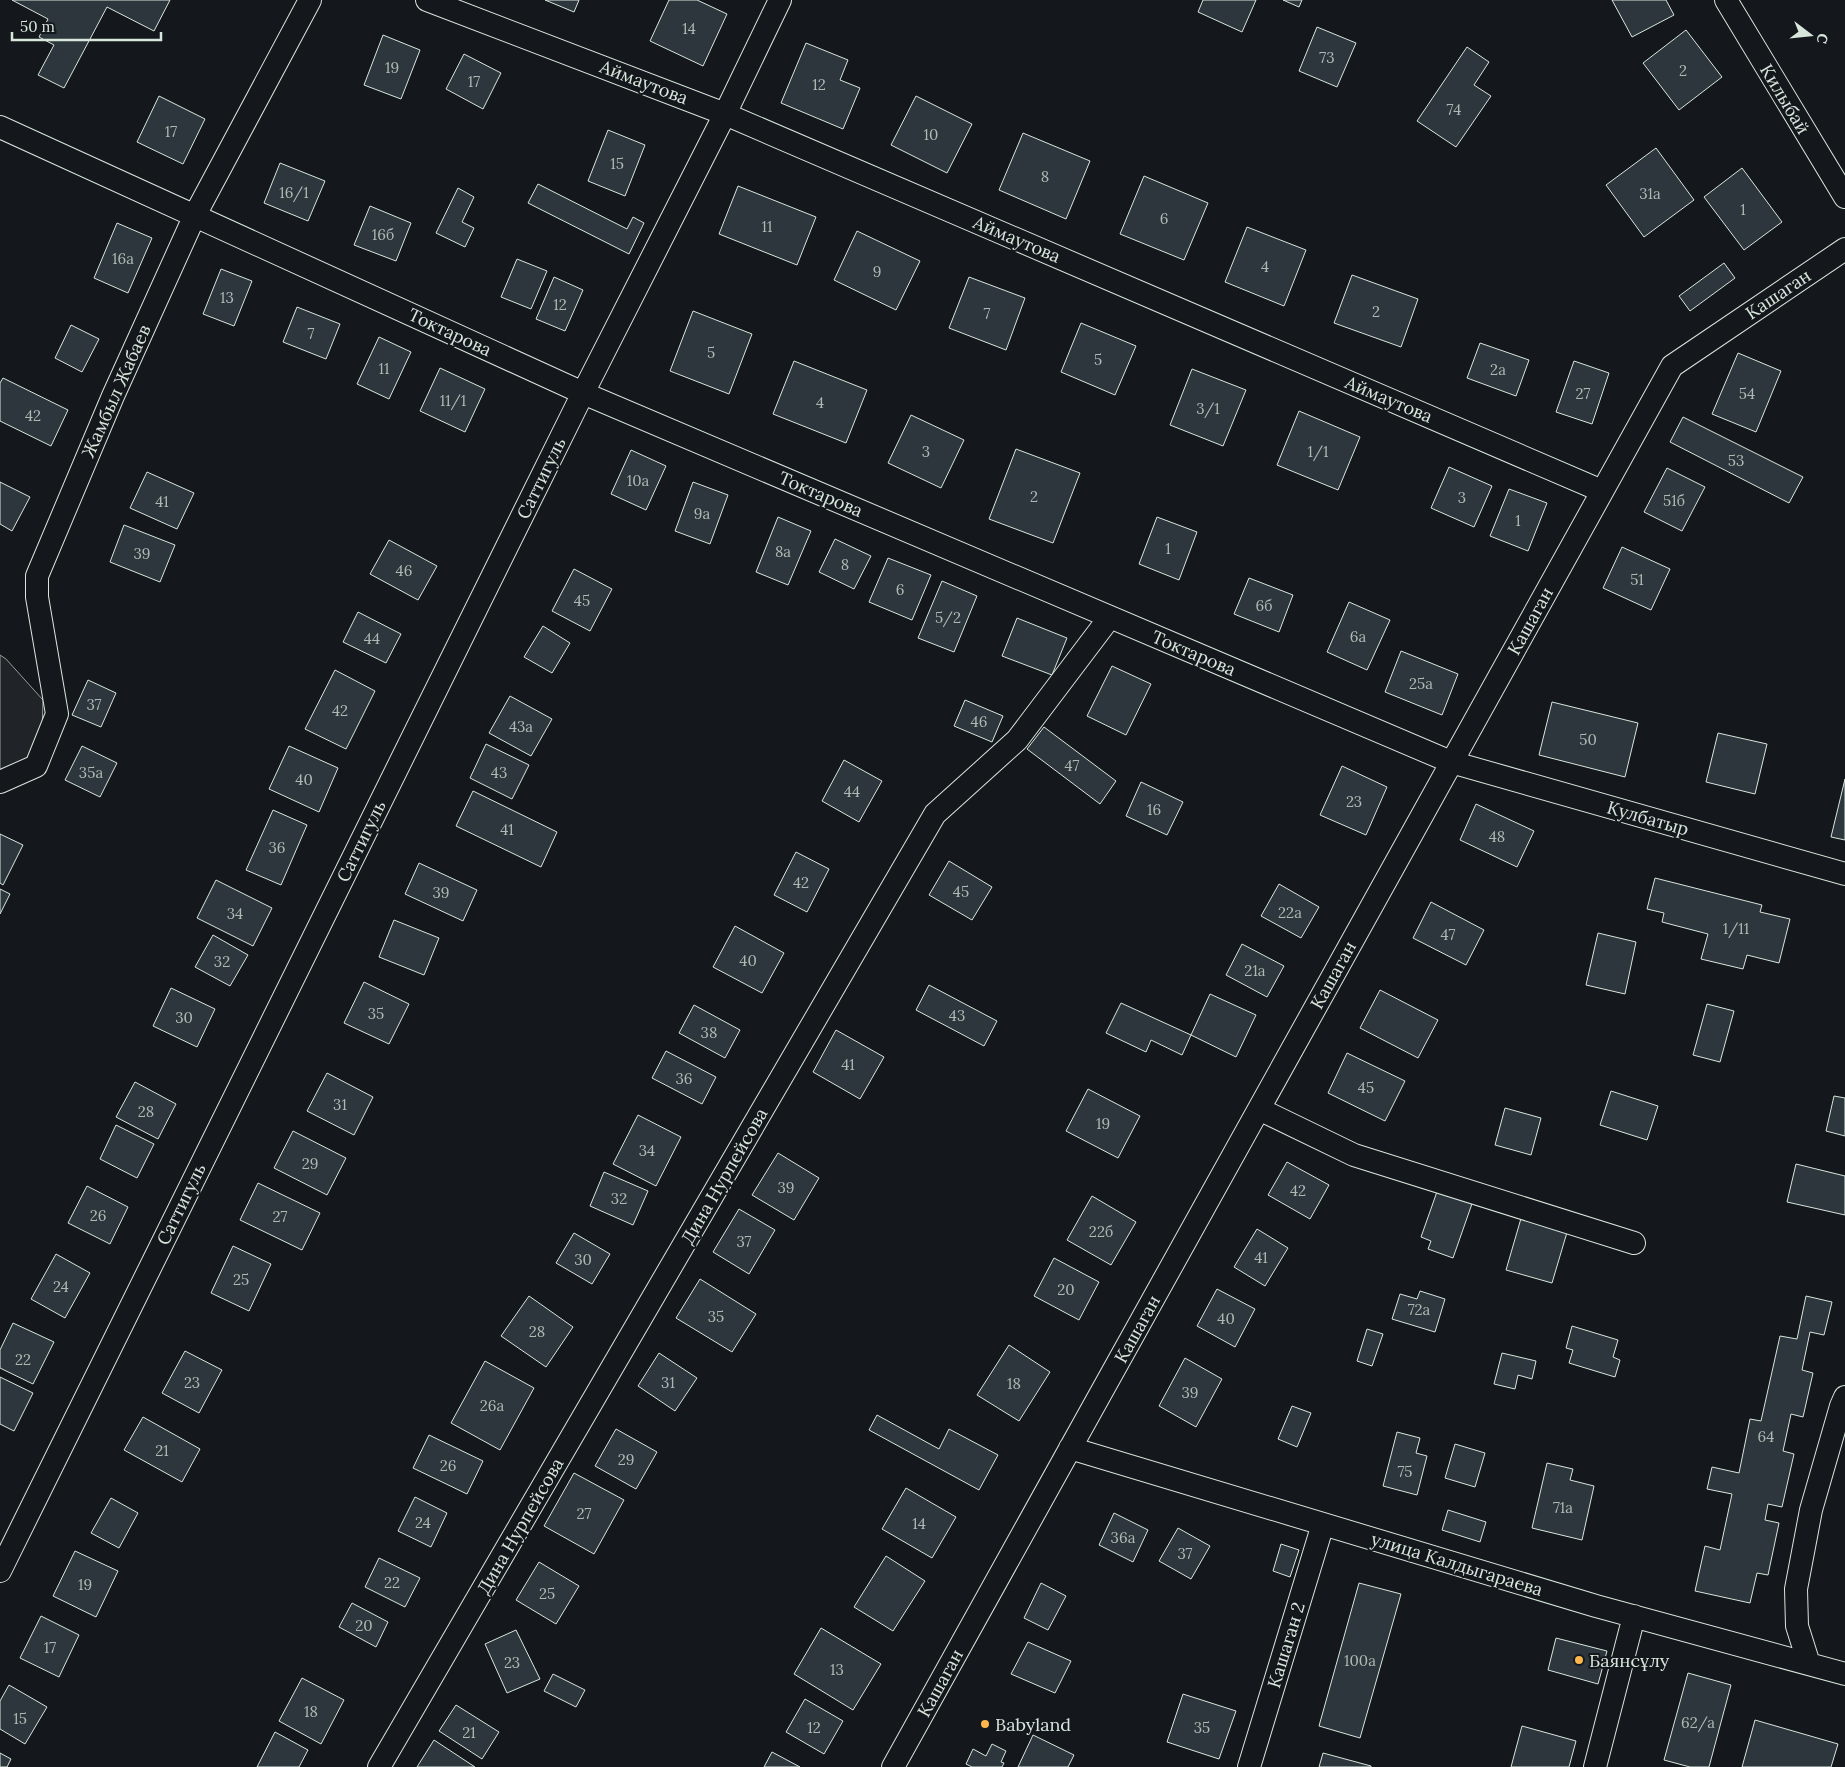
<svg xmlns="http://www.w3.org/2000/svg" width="1845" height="1767" font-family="Lora,serif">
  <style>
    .green { fill: #202428; stroke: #939e99 }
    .building { fill: #2c363c; stroke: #d8e6dc }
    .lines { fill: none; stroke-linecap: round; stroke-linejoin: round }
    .minor-casing { stroke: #d8e6dc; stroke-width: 24 }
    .minor { stroke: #14181c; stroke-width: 22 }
    .poi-dot { fill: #ffb74d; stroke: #14181c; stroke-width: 2 }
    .labels { text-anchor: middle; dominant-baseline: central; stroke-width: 4; stroke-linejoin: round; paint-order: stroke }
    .number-label { font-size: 15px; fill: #adbab4 }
    .street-label { font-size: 18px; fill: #d8e6dc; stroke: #14181c }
    .poi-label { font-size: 18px; fill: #d8e6dc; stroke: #14181c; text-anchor: start }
  </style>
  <rect width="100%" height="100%" fill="#14181c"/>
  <!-- green -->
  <path class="green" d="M0,655L6,659L43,700L42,733L24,764L0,773Z"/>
  <!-- building -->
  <path class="building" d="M12,0H170L154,31L107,7L64,88L38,75L54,45L39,37L48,19Z
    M545,0H579L574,12Z
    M669,0H697L727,14L703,66L650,41Z
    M1203,0H1256L1242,32L1198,12Z
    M1283,0H1302L1299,7Z
    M1612,0H1666L1674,15L1632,37Z
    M1317,27L1356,43L1337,87L1299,71Z
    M1686,30L1722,77L1679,110L1643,63Z
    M383,35L420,50L401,99L364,85Z
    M806,43L848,60L840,80L860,88L843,129L781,103Z
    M1467,47L1489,62L1474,85L1491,96L1456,147L1417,121Z
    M464,54L501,73L483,109L446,89Z
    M159,96L205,119L183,164L137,142Z
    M916,96L972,124L947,173L891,145Z
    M608,130L645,145L625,196L588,181Z
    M1023,133L1090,161L1066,219L999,190Z
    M1656,148L1694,200L1644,237L1606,185Z
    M280,163L325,181L308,221L264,203Z
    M1742,168L1782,222L1744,250L1704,197Z
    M1144,176L1208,203L1184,260L1120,234Z
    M538,184L627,229L633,217L644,223L629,254L528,203Z
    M738,186L816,217L797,265L719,234Z
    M458,188L474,197L462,222L474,228L465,247L436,233Z
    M370,206L411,223L396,261L354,245Z
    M117,223L152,238L128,293L94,278Z
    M1247,227L1306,250L1284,306L1225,282Z
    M857,231L920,261L896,310L834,280Z
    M517,259L547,271L531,309L501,297Z
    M1724,263L1735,278L1690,311L1679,296Z
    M221,269L252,281L234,326L203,314Z
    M1352,275L1418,299L1401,347L1334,323Z
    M554,277L583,290L565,331L536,319Z
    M969,277L1025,298L1006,350L949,328Z
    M297,307L340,324L326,359L283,342Z
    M693,311L752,334L729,394L670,371Z
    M1081,323L1136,346L1115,395L1061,372Z
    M71,325L99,339L82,372L55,358Z
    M379,337L411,352L389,399L357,384Z
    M1480,343L1529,360L1516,396L1467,378Z
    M1738,353L1781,371L1756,432L1712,414Z
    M794,361L867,390L846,443L773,414Z
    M1574,361L1609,373L1592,424L1556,412Z
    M440,368L485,389L465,432L420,411Z
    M1192,369L1246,390L1223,446L1170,425Z
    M3,378L68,410L51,446L0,421V383Z
    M1299,411L1360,437L1338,490L1277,465Z
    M911,415L964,440L941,488L888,463Z
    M1683,417L1803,477L1789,503L1670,442Z
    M1016,449L1080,473L1053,543L989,519Z
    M631,450L666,466L646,510L611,494Z
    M1449,467L1492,486L1474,527L1431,508Z
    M1667,468L1705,487L1682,531L1644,512Z
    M147,472L194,493L177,529L130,508Z
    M0,482L30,497L12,531L0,524Z
    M693,482L728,495L710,544L675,531Z
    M1509,489L1547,503L1528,551L1490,536Z
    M778,517L811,531L788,585L756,572Z
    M1157,517L1197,532L1179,580L1139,564Z
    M124,525L175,545L160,582L110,562Z
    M835,539L871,556L854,589L819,572Z
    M389,540L437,566L418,600L370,574Z
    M1622,547L1670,569L1651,610L1603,588Z
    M888,558L931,575L912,620L869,602Z
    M574,569L612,589L590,631L552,611Z
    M1249,578L1293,595L1279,632L1234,614Z
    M942,581L977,596L954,652L918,638Z
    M1349,602L1390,620L1367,670L1327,652Z
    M358,612L401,634L386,663L343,642Z
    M1017,618L1067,638L1052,675L1002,656Z
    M543,626L570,643L552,673L524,657Z
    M1401,651L1458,674L1442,715L1385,692Z
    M1112,666L1151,684L1126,735L1087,716Z
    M335,670L375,691L346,749L305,729Z
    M88,680L116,693L101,727L72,715Z
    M510,696L552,719L531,756L489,733Z
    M965,700L1003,716L992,742L954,726Z
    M1552,702L1638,723L1625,777L1539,755Z
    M1044,727L1116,781L1100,804L1027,749Z
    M1718,733L1767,744L1755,794L1706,782Z
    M486,744L529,765L512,799L470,778Z
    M82,746L117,763L100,797L65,780Z
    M289,746L338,768L319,812L269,789Z
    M844,760L882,781L859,822L822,801Z
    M1342,766L1387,787L1366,835L1320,815Z
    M1845,779V840L1831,837Z
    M1141,782L1183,802L1167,835L1126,816Z
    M473,791L557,832L541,867L456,826Z
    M1476,804L1534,831L1517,867L1460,840Z
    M273,810L307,825L281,885L246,870Z
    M0,834L23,845L3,885L0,883Z
    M796,852L829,869L807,912L774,895Z
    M949,861L992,887L972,920L929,895Z
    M419,863L477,890L463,921L405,894Z
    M1655,878L1762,905L1760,912L1790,919L1779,963L1747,955L1743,969L1701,959L1708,934L1662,922L1664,913L1647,909Z
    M216,880L272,908L253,946L197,918Z
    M1279,884L1319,907L1301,938L1261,916Z
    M0,889L10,894L0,914Z
    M1431,902L1484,930L1466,965L1413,938Z
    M394,920L439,938L424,975L379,957Z
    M735,926L784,953L762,993L713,967Z
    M1598,933L1636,942L1625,994L1586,985Z
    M213,935L248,955L230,986L195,967Z
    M1242,944L1284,966L1267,997L1226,975Z
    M364,982L409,1004L389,1044L344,1023Z
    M929,985L997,1021L984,1046L916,1010Z
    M171,988L215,1009L197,1047L153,1026Z
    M1380,990L1438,1020L1418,1058L1360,1028Z
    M1210,994L1256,1015L1236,1057L1191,1035Z
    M1121,1003L1191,1035L1182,1055L1151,1040L1146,1052L1106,1033Z
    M1707,1004L1734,1011L1720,1062L1693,1055Z
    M694,1005L740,1030L725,1058L679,1033Z
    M836,1030L884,1057L860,1099L813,1072Z
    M666,1051L716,1077L702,1104L652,1078Z
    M1347,1053L1405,1081L1385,1121L1328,1093Z
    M327,1073L373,1097L354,1135L307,1111Z
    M135,1082L176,1104L158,1139L116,1117Z
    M1088,1089L1140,1116L1118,1158L1066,1131Z
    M1611,1091L1658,1106L1647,1140L1600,1125Z
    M1834,1096L1845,1098V1136L1826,1131Z
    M1505,1108L1541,1118L1531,1155L1495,1145Z
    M638,1115L681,1137L656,1186L613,1164Z
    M116,1125L154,1144L137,1178L100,1159Z
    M293,1131L346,1158L327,1195L274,1168Z
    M778,1153L819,1178L794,1220L752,1195Z
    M1287,1162L1329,1185L1310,1219L1268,1195Z
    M1796,1164L1845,1176V1215L1787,1202Z
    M604,1172L648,1191L633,1225L590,1206Z
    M258,1183L320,1213L302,1250L240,1220Z
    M87,1186L128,1207L110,1244L68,1223Z
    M1439,1186L1474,1198L1453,1258L1428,1249L1431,1241L1421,1237Z
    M1092,1196L1136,1222L1111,1265L1067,1240Z
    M739,1209L775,1230L749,1274L713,1252Z
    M1522,1215L1568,1229L1552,1283L1506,1270Z
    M1257,1229L1288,1248L1265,1286L1234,1267Z
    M574,1233L610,1254L592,1284L556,1263Z
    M233,1246L271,1264L249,1311L211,1293Z
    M56,1254L90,1273L65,1318L31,1299Z
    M1054,1258L1099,1282L1079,1320L1034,1296Z
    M700,1279L756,1314L732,1352L676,1318Z
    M1217,1289L1255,1309L1235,1347L1197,1326Z
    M1420,1291L1445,1299L1435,1332L1392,1319L1400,1294L1417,1299Z
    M529,1296L573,1327L546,1367L501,1336Z
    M1806,1296L1832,1302L1824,1335L1810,1332L1802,1370L1813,1373L1803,1417L1791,1414L1783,1451L1794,1454L1782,1507L1768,1504L1765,1520L1779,1523L1768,1575L1757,1573L1750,1603L1695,1591L1705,1546L1720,1550L1732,1494L1707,1489L1712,1467L1739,1473L1750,1419L1761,1421L1780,1336L1797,1339Z
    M13,1323L54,1342L33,1384L0,1368V1350Z
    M1572,1326L1618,1340L1613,1357L1620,1360L1615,1377L1569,1363L1573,1350L1566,1348Z
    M1367,1329L1383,1334L1372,1366L1357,1361Z
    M1009,1345L1050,1372L1019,1421L977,1395Z
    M185,1351L222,1370L199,1413L162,1393Z
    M659,1353L697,1378L675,1411L638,1386Z
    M1502,1353L1536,1361L1532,1379L1518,1375L1515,1389L1494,1384Z
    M1185,1358L1222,1379L1196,1427L1159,1406Z
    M485,1361L534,1388L500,1450L451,1423Z
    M0,1377L33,1393L14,1431L0,1424Z
    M1292,1406L1311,1413L1297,1447L1278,1439Z
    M877,1415L939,1449L949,1429L998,1455L979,1490L869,1430Z
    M143,1417L200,1449L182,1482L124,1450Z
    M616,1429L657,1452L636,1489L595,1466Z
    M1397,1432L1420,1438L1416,1453L1427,1456L1417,1495L1383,1486Z
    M429,1435L483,1461L467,1494L413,1468Z
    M1455,1444L1485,1453L1475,1487L1445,1478Z
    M1547,1463L1573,1469L1570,1480L1594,1486L1582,1540L1532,1528Z
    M574,1473L624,1500L594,1554L544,1526Z
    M906,1488L956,1517L932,1558L882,1529Z
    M415,1497L447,1513L431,1547L398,1531Z
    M111,1498L138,1513L119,1548L91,1533Z
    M1448,1510L1486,1522L1480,1542L1442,1530Z
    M1114,1513L1148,1530L1133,1562L1099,1545Z
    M1178,1528L1210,1546L1191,1579L1159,1561Z
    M1281,1544L1299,1550L1290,1577L1273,1571Z
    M75,1551L118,1571L96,1617L53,1596Z
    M886,1556L925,1581L893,1631L854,1607Z
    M379,1558L420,1578L405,1607L365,1587Z
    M539,1562L579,1586L556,1624L516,1600Z
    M1041,1583L1066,1596L1048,1630L1024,1618Z
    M1359,1583L1401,1594L1360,1738L1319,1726Z
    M352,1603L388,1622L376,1647L339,1627Z
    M41,1616L79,1635L59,1677L20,1658Z
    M821,1628L881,1664L853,1710L794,1674Z
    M516,1630L540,1679L507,1693L485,1644Z
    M1556,1638L1607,1651L1598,1684L1548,1670Z
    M1028,1642L1071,1661L1055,1693L1011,1674Z
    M1688,1673L1731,1685L1709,1767H1690L1664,1760Z
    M553,1674L585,1690L576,1707L544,1691Z
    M302,1678L344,1700L321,1744L279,1721Z
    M9,1685L47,1707L25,1744L0,1729V1701Z
    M1183,1694L1236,1711L1219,1759L1167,1742Z
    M805,1699L843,1721L824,1754L786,1732Z
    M456,1705L499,1732L482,1759L439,1731Z
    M1755,1720L1838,1744L1831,1767H1742Z
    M1522,1726L1576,1741L1569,1767H1511Z
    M275,1732L308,1750L299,1767H257Z
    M1033,1735L1074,1755L1068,1767H1018Z
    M434,1740L475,1767H417Z
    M992,1744L1006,1751L1001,1762L1004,1763L1002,1767H972L966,1764L973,1749L986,1756Z
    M772,1752L800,1767H764Z
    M0,1753L11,1759L7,1767H0Z
    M1323,1753L1371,1766V1767H1319Z"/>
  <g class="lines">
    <!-- minor casing -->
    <g class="minor-casing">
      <path id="minor" d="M427,0L725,114L1602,491
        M1726,0L1845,197
        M0,127L583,393L1451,762L1845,874
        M0,782L36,766L57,714L37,597V576L113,396L195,215L310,0
        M1259,1109L1354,1155L1634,1243
        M1070,1448L1596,1606L1845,1674
        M0,1571L583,393L725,114L780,0
        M1809,1664L1797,1626L1796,1589L1811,1510L1841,1406L1845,1397
        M379,1767L935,814L1017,740L1110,617
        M893,1767L1672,366L1845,249
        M1249,1767L1323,1524
        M1595,1767L1634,1616"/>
    </g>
    <!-- minor -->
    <use href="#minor" class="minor"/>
  </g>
  <!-- markers -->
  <g class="poi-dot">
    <circle cx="1579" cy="1660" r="5"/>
    <circle cx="985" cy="1724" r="5"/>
  </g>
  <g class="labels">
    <!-- number labels -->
    <g class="number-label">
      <text x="689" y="28">14</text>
      <text x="1327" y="57">73</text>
      <text x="392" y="67">19</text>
      <text x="1683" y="70">2</text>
      <text x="474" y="81">17</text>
      <text x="819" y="84">12</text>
      <text x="1454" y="109">74</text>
      <text x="171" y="131">17</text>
      <text x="931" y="134">10</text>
      <text x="617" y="163">15</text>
      <text x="1045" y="176">8</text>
      <text x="294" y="192">16/1</text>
      <text x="1650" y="193">31а</text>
      <text x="1743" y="209">1</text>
      <text x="1164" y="218">6</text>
      <text x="767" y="226">11</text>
      <text x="383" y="234">16б</text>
      <text x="123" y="258">16а</text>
      <text x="1265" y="266">4</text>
      <text x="877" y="271">9</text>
      <text x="227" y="297">13</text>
      <text x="560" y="304">12</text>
      <text x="1376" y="311">2</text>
      <text x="987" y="313">7</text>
      <text x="311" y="333">7</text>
      <text x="711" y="352">5</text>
      <text x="1098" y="359">5</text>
      <text x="384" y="368">11</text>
      <text x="1498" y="369">2а</text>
      <text x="1583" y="393">27</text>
      <text x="1747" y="393">54</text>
      <text x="453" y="400">11/1</text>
      <text x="820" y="402">4</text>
      <text x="1208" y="408">3/1</text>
      <text x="33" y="415">42</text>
      <text x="926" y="451">3</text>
      <text x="1318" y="451">1/1</text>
      <text x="1736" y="460">53</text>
      <text x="638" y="480">10а</text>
      <text x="1034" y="496">2</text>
      <text x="1462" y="497">3</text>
      <text x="1674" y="500">51б</text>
      <text x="162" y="501">41</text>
      <text x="702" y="513">9а</text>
      <text x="1518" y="520">1</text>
      <text x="1168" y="548">1</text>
      <text x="783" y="551">8а</text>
      <text x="142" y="553">39</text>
      <text x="845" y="564">8</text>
      <text x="404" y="570">46</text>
      <text x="1637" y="579">51</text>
      <text x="900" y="589">6</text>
      <text x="582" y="600">45</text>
      <text x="1264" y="605">6б</text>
      <text x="948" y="617">5/2</text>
      <text x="1358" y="636">6а</text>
      <text x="372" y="638">44</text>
      <text x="1421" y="683">25а</text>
      <text x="94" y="704">37</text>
      <text x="340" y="710">42</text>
      <text x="979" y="721">46</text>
      <text x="521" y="726">43а</text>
      <text x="1588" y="739">50</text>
      <text x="1072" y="765">47</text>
      <text x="91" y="772">35а</text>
      <text x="499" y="772">43</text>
      <text x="304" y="779">40</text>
      <text x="852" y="791">44</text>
      <text x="1354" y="801">23</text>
      <text x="1154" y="809">16</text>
      <text x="507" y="829">41</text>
      <text x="1497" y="836">48</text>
      <text x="277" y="847">36</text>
      <text x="801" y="882">42</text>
      <text x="961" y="891">45</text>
      <text x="441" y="892">39</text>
      <text x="1290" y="912">22а</text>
      <text x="235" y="913">34</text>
      <text x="1736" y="928">1/11</text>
      <text x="1448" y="934">47</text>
      <text x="748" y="960">40</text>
      <text x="222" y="961">32</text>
      <text x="1255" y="970">21а</text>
      <text x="376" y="1013">35</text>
      <text x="957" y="1015">43</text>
      <text x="184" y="1017">30</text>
      <text x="709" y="1032">38</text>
      <text x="848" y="1064">41</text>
      <text x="684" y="1078">36</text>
      <text x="1366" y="1087">45</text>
      <text x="340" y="1104">31</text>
      <text x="146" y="1111">28</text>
      <text x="1103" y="1123">19</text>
      <text x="647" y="1150">34</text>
      <text x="310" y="1163">29</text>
      <text x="786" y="1187">39</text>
      <text x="1298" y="1190">42</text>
      <text x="619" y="1198">32</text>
      <text x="98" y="1215">26</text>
      <text x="280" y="1216">27</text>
      <text x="1101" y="1231">22б</text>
      <text x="744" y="1241">37</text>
      <text x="1261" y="1257">41</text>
      <text x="583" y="1259">30</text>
      <text x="241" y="1279">25</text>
      <text x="61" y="1286">24</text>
      <text x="1066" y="1289">20</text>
      <text x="1419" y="1309">72а</text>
      <text x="716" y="1316">35</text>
      <text x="1226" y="1318">40</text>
      <text x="537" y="1331">28</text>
      <text x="23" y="1359">22</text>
      <text x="192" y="1382">23</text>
      <text x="668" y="1382">31</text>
      <text x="1014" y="1383">18</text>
      <text x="1190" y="1392">39</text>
      <text x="492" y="1405">26а</text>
      <text x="1766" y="1436">64</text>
      <text x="162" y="1450">21</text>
      <text x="626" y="1459">29</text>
      <text x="448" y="1465">26</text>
      <text x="1405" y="1471">75</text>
      <text x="1563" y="1507">71а</text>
      <text x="584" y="1513">27</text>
      <text x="423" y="1522">24</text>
      <text x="919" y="1523">14</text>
      <text x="1123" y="1537">36а</text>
      <text x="1185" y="1553">37</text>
      <text x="392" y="1582">22</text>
      <text x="85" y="1584">19</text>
      <text x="547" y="1593">25</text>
      <text x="364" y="1625">20</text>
      <text x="50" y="1647">17</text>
      <text x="1360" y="1660">100а</text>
      <text x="512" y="1662">23</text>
      <text x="837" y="1669">13</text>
      <text x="311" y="1711">18</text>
      <text x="20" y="1718">15</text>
      <text x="1698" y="1722">62/а</text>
      <text x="814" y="1727">12</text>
      <text x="1202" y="1727">35</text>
      <text x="469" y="1732">21</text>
    </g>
    <!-- street labels -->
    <g class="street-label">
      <text transform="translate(644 82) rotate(21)">Аймаутова</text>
      <text transform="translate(1785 99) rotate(59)">Килыбай</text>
      <text transform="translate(1017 239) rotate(23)">Аймаутова</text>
      <text transform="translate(1778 294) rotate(-34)">Кашаган</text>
      <text transform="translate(450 332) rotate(25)">Токтарова</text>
      <text transform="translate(116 391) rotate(-66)">Жамбыл Жабаев</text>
      <text transform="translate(1389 399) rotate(23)">Аймаутова</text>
      <text transform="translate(541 478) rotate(-64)">Саттигуль</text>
      <text transform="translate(821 494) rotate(23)">Токтарова</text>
      <text transform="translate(1530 621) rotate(-61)">Кашаган</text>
      <text transform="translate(1194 653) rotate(23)">Токтарова</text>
      <text transform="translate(1648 818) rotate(16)">Кулбатыр</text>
      <text transform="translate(361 841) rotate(-64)">Саттигуль</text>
      <text transform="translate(1333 975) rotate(-61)">Кашаган</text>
      <text transform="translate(724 1176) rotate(-60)">Дина Нурпейсова</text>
      <text transform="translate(181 1204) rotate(-64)">Саттигуль</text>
      <text transform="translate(1137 1329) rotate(-61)">Кашаган</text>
      <text transform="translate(520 1526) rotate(-60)">Дина Нурпейсова</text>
      <text transform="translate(1457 1564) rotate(17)">улица Калдыгараева</text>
      <text transform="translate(1286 1645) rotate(-73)">Кашаган 2</text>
      <text transform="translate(940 1683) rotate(-61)">Кашаган</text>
    </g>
    <!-- poi labels -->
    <g class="poi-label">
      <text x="1589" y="1660">Баянсұлу</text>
      <text x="995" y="1724">Babyland</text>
    </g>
  </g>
  <!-- north arrow -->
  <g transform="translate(1810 35) rotate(106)" stroke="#14181c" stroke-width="4" paint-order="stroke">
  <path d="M0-4L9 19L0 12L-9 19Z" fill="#d8e6dc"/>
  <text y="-8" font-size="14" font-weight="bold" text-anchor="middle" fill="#d8e6dc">С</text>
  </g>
  <!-- scale -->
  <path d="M12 32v8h149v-8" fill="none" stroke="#d8e6dc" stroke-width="2.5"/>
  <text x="20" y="32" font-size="15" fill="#d8e6dc" stroke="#14181c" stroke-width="4" paint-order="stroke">50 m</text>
</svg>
